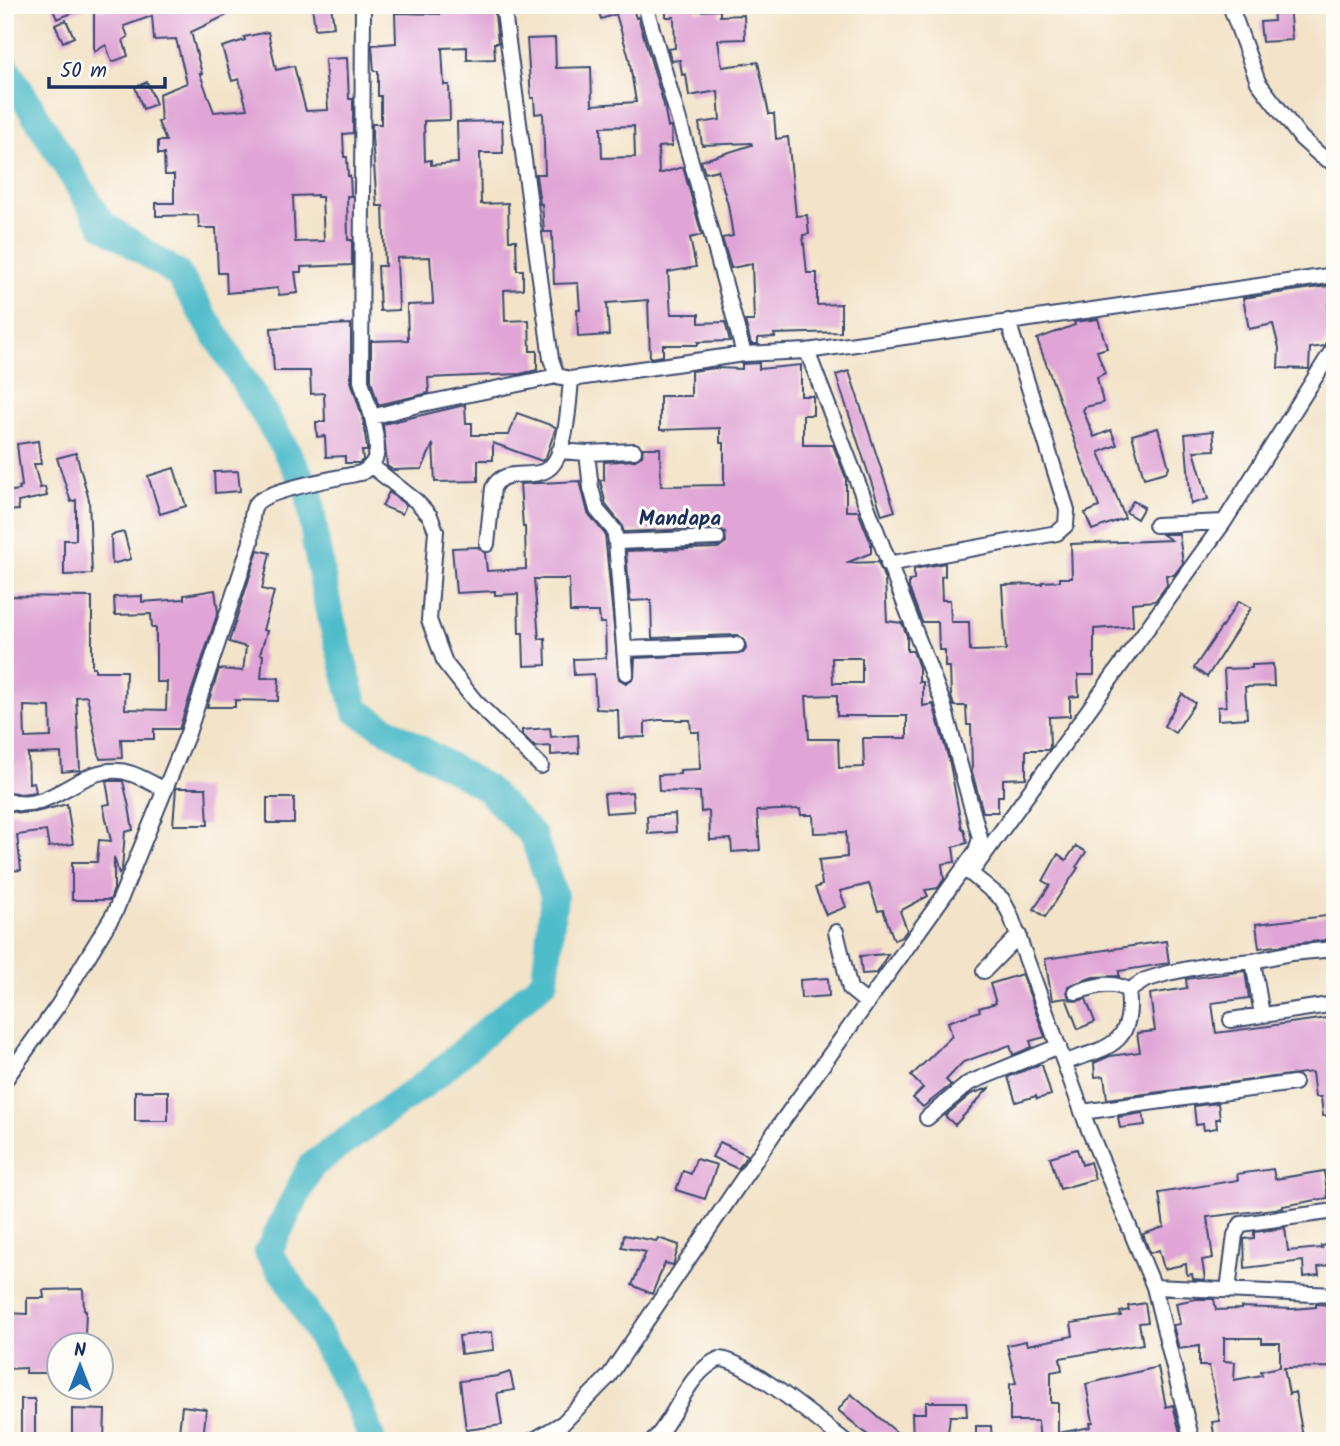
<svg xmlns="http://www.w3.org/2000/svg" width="1340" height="1446" font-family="Kalam,sans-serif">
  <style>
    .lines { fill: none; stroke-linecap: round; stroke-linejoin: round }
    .river { stroke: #4fbcca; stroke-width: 28 }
    .building { fill: #e0a5d6; fill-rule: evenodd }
    .street-casing { stroke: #3b4a6e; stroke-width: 18 }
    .street { stroke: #fff; stroke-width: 14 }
    .labels { text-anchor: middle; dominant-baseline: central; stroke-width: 6; stroke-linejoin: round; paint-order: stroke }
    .quarter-label { font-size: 21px; font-weight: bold; fill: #1b2f5e; stroke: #fdfcf7 }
  </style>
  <rect width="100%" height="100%" fill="#fdfcf7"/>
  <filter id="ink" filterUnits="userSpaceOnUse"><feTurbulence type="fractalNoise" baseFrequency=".0143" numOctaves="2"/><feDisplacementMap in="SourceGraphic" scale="14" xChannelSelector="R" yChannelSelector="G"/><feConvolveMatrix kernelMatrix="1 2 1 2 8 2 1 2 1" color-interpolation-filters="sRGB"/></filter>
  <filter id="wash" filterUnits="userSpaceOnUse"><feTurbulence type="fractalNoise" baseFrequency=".00686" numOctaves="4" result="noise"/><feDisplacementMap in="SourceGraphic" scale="28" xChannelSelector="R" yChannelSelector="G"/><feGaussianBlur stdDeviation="1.57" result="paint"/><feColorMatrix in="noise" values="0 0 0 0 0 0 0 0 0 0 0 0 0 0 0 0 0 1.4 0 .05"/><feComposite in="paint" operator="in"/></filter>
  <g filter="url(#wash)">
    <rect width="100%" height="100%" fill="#f3e3c8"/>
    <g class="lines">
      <!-- river -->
      <path class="river" d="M5,66L102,224L178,274L276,433L309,492L316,545L328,607L356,711L486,788L533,836L554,896L545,980L434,1077L311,1166L268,1252L291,1285L361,1409L372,1441"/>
    </g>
    <g id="blocks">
      <!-- building -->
      <path class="building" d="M51,5H90V6L57,19Z
        M125,5H223L227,15L191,32L202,74H200L214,112L247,109L239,79L232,81L222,47L245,40L244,37L268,32L276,70L294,66L306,111L328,110L325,59L347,58L349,99H353V133L343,134L344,157H347L348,176H350L351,196H347L348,240H352V265L301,267V272H295L298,293L279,295L278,288L227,293L226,273H218L216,228H199L198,215L156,216V203H174V175H165L164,154H158V141H166L158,122L161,121L159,94L187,83L176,39L154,40L152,16L124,26L128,37L123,40L128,56L112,62L106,45L94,52V9H126ZM317,195V197H322L324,241L295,242L293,196Z
        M312,5H331L334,27L315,29Z
        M439,5H494L498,43H494L495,59L467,60V47L442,48L444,85H449L450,120L424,121L425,161L431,160V165L458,163L457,122L502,121L503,153H480L481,204L508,203L509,240H516L517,270H523V289L504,290L505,321L529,320L530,351H537V370L520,374L428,378L429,393L378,405L371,380V341L408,340L407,305L433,304V302L430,257L397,258L399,310L380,311L378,266H385L383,206H377L372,137V124H381V96H378V71H374L372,45L396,43L395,13L440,14Z
        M597,5H635V8L633,9L636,18L638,17L664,105L668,127H671L672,146L658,147L659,174L683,167L702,235L690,238L696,267L668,272L671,314H699V323L725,322L730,341L698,342V345H663V356L650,358L648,300L607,303L609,335L578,337L577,310H580L578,283L554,284L552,232H544L542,204H540L536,176V174H545L543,113L535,114L534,98H531L527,39L555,38L556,68L591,67L592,105L636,102L629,58L616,14L601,19ZM634,126L635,157L602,158L601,127Z
        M666,5H696V11L720,10V16L744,15L745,39L718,40L722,67L758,62L769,114H774L776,139L788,137L796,216L807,215L809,234L803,235L807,273H817V305L841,304V332L774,334L775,337L758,338V344H751L745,321H754L752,264L731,268L722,238L733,236L728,205L718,170L705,173L701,161L752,145L751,143L702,145L699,123L720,120L718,91L689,96L686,74L682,75L680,60L672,61L668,49L675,48L674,17H666Z
        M1273,5H1289L1292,40L1262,42L1260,22L1274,21Z
        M66,20L74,37L63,42L55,25Z
        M147,82L156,104L143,109L135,87Z
        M1335,285V303L1328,304L1331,330H1327L1328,339L1324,346L1310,348L1309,369L1278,368L1279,348L1273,324L1249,329L1243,298Z
        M1098,319L1107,348L1097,351L1105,373L1097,377L1103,403L1085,407L1083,410L1094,437L1111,430L1117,445L1099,452L1125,518L1092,530L1085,513L1099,507L1037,339L1075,325L1074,322Z
        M351,324V381L363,419L367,448V451H362L363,460L359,463H345V456L326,457L325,436L317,437L316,422H325L324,393L311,394L310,371H274L271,328Z
        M759,363V369L801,365V396H813V415H803V445H833L846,478V511H858L871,543V553L846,563L878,562L885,580L887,621L902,623L907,636V651H913L919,668V682H923V706L933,704L950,764L962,829H964L967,843L953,847L955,862L942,864L944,879L938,888L925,890L928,896L900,911L907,930L902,937L894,940L883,910L878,911L869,884L840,891L846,907L826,915L815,888L822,885L819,860L847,857L846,832L814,833L813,815H801L800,809L757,811L760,850L732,852L731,839L710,840L709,811L701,812L700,792L659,791L658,775L680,774V770L700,769L699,732H691L690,720H659L645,722V737L619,738L618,710L596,709L594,674L574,675L573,659L606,658L605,623H600L599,612H570L569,579H534L539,639L545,638L546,665L524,666L523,633H519L518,594L495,595V591L456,593L452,548L478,547L485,553L487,571L526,569L525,527H523L520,484L580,481L588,513L605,534L619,679L626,683L634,678L635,658L743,653L746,649L745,641L737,635L652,638L651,600L630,601L626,551L718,548L726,542L725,532L717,528L624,532L621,524L606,505L600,480H604V462L635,460L642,456L643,448H660L661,486L724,485V443H720V428L660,430V396H691V371L716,368L742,369V364ZM832,658H862V683H833ZM837,695V716H907V738H863L864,767L839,768L838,739H809L806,696Z
        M849,371L895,511L882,515L836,375Z
        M465,405L466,423H472V435H509L517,413L556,427L546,457L542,461L493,443V460H478V481L435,482L433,444L422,469L393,470L387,466L383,424Z
        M1158,428L1169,467L1166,472L1144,478L1132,435Z
        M1213,431L1215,450L1194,451L1208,499L1191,504L1185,434Z
        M38,441L41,464H34L40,488L45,487L47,496L18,502L19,510L5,511V492L20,490L19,487L22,486L17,444Z
        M76,453L89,500L92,574L64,575V540H76V500L71,502L57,458Z
        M174,468L186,506L160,514L148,476Z
        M238,471L240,491L215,493L214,472Z
        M389,492L406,505L402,514L382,506Z
        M1133,501L1144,507L1137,519L1126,512Z
        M124,532L131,559L112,564L111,535Z
        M1162,534H1179L1183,563L1174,575H1166L1167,585L1155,601L1132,603L1133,626L1094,629V675H1078L1079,696L1070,697V716L1049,717L1050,747L1048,750H1026V778L1003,779V796H998V812H983L972,772L971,725H967L966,706H954L951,696L950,667H945V650H939L938,622H922L909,588V581L914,580V569L945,563V576L941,577L942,600H950L951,622H969L970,651L1006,650L1002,585L1042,584V582L1060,581V578H1072L1071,544L1171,540Z
        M258,550L270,553L262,589L274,592L263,630L267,631L260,654L263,655L261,678H279L278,701L235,700V707H207L219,669L243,671L246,647L229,642Z
        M215,590L218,612L179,729H154V739H121L122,758L100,759L87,696L76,697L80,770L62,772L61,753L28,754L29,783L34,782L36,792L21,794L5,791V596L92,597V667H95V671H126L125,709L166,710L167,682H156V628H152L151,614L115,615L114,597L142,596V602L184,599V595ZM24,706L50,707L51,737L25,738Z
        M1239,601L1251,608L1207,677L1194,668Z
        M1273,664L1274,686L1245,687L1247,718L1218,720V707L1226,706L1224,669L1252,668V665Z
        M1182,694L1195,703L1175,733L1164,726Z
        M550,728L551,737L578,735L579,753L551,755V746L535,747L522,734V730Z
        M106,781H123L129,807L133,830L125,832L122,869L119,874L114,857V889L110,900H72V862H97L99,840L111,841L103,805L110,804Z
        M176,788H206L208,825H173Z
        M632,792L634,811L606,813L604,794Z
        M267,798H294V823H267Z
        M67,804L73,844L49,847L46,831L17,835L21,870L5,871V810L21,813L36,812Z
        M675,814L676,832L648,834L647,816Z
        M1076,846L1086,852L1076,867L1078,868L1045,917L1034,909L1050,885L1043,881L1058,854L1066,860Z
        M1335,915V939L1259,948L1256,924Z
        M1166,941L1169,963L1119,971V976L1093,977L1068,986L1067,991L1069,999L1075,1001L1086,999L1095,1022L1078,1029L1066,998L1052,1000L1045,959Z
        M888,954L877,973L862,974L860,956Z
        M1245,971L1249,998L1212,1003L1216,1033L1335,1017V1115L1323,1116L1321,1097H1315L1312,1072L1107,1099L1104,1076L1095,1077L1094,1063L1110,1056L1140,1052L1137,1033L1155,1031L1150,994L1187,988L1186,979Z
        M1022,974L1045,1037L1030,1041L1032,1047L1013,1055L1010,1045L963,1062L946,1080L951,1085L923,1107L913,1098L923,1088L911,1076L952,1036L948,1022L980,1011L979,1008L996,1003L990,984Z
        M828,978L829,996L801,998L800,980Z
        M1038,1065H1042L1051,1095L1037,1099L1036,1096L1016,1102L1008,1077Z
        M989,1088L955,1125L945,1116L971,1094Z
        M135,1091H168V1121H135Z
        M1218,1103L1220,1119H1216L1217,1128L1204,1130L1203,1124L1196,1125L1194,1106Z
        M1143,1113L1145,1125L1120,1128L1118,1117Z
        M720,1142L747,1155L738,1169L712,1157Z
        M1077,1149L1082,1165L1090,1162L1095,1179L1060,1189L1050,1157Z
        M696,1159L717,1165L705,1199L676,1190L683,1171L691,1174Z
        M1273,1169L1275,1179L1324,1171L1328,1198L1283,1206V1208L1207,1217L1213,1258L1202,1260L1205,1280L1193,1279L1192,1274L1187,1275L1186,1264L1164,1269L1159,1250L1150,1253L1143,1234L1164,1227L1159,1193L1238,1180L1237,1174Z
        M1285,1228L1288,1251L1322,1248L1321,1246L1335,1244V1264L1318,1267L1319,1275L1304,1277L1303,1261L1245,1268L1244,1239L1254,1238V1232Z
        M624,1235L656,1241L658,1238L679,1245L673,1265L665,1263L652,1294L632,1285L646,1252L622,1247Z
        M83,1289L84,1310L86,1311L85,1335L77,1334V1345H60V1373H26V1368L5,1369V1313L27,1314V1298H44L43,1290Z
        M1196,1299H1214L1216,1310L1241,1309V1307L1293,1309L1316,1307V1304L1333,1305L1335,1367L1284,1368L1289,1394L1295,1392L1303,1437L1286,1441H1248L1247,1437L1215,1441L1212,1422L1220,1421L1209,1366H1199V1346L1179,1349L1173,1325L1180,1324L1176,1303ZM1224,1338H1262V1343H1280V1367L1261,1371L1262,1375L1234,1380L1235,1362L1224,1361Z
        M1145,1303L1148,1322L1139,1323L1143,1344L1060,1358L1062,1370L1051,1372V1403H1058V1433L1091,1427L1090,1423L1093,1422L1086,1384L1158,1367L1166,1407L1173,1405L1180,1433L1157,1437L1158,1441H1040L1038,1421H1010V1384L1016,1383L1007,1345L1026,1341L1027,1345L1073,1336L1071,1323L1121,1316L1120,1312L1129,1310L1128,1306Z
        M492,1332L494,1350L461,1354L459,1336Z
        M510,1372L514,1390L497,1393L502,1425L466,1430L460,1381L498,1376Z
        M851,1394L907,1441H875L838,1410Z
        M21,1399H35V1441H21Z
        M926,1402H966L967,1416H950L947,1441H913L912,1413H926Z
        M182,1406L206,1409L203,1441H178Z
        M72,1409L105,1410L104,1441H72Z
        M976,1426H991L992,1441H976Z"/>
    </g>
  </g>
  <g filter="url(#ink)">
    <use href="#blocks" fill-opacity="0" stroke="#3b4a6e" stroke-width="2"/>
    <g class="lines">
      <!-- street casing -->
      <g class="street-casing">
        <path id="street" d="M363,5L361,381L372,417
          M503,5L551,359L557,376L571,379L744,354L807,351L943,703L980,838L976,851L776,1130L609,1376L563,1423L532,1441
          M645,5L698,185L744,354
          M1230,5L1258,82L1301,138L1321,156L1335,164
          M807,351L1335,275
          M559,451L587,453L591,488L597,510L614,530L616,542L626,673
          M587,453L634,451
          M373,467L416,501L430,516L436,531L429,620L445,663L475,701L541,766
          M1156,525L1224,522
          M616,542L717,538
          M487,544L493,488C504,466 531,481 548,469C567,456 569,400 571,379
          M888,564L1057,533L1066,525L1067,510L1008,321
          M624,649L737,645
          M5,800C49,817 77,767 119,771C134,772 151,783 165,790
          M976,866L1224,522L1335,346
          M964,868L1002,899L1010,914L1087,1125L1154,1287L1335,1295
          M836,932L850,989L866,1002
          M1253,961L1262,1015
          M984,971L1019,935
          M1076,992C1092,987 1113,979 1128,991
          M1231,1020L1335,1004
          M1065,1062C1107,1048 1135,1045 1128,991L1145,980L1168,973L1208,965L1253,961L1291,953L1335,949
          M5,1080L59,1004L115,912L188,733L251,542C252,531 250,512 256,504C266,490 341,477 361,473C385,460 376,440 372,417L417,405L557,376
          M1082,1112L1294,1083
          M927,1118L969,1083L1059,1046
          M1154,1287L1192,1441
          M1228,1290L1235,1235L1241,1224L1335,1211
          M653,1441C677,1416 687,1373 719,1359C745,1359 821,1423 845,1441"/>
      </g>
      <!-- street -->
      <use href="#street" class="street"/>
    </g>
  </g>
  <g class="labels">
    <!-- quarter labels -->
    <g class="quarter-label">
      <text x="680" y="519">Mandapa</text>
    </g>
  </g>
  <!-- margin -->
  <rect width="1340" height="1446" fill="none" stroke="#fdfcf7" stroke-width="28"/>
  <!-- north arrow -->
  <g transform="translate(80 1366)"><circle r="33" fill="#fdfcf7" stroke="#a3aaba" stroke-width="2"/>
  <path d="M0-5L12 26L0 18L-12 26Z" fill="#1f6fb2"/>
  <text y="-10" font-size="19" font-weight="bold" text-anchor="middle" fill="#1b2f5e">N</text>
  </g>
  <!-- scale -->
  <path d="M49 77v10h116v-10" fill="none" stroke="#1b2f5e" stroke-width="3.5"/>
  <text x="60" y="77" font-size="21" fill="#1b2f5e" stroke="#fdfcf7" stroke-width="5" paint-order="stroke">50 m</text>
</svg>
